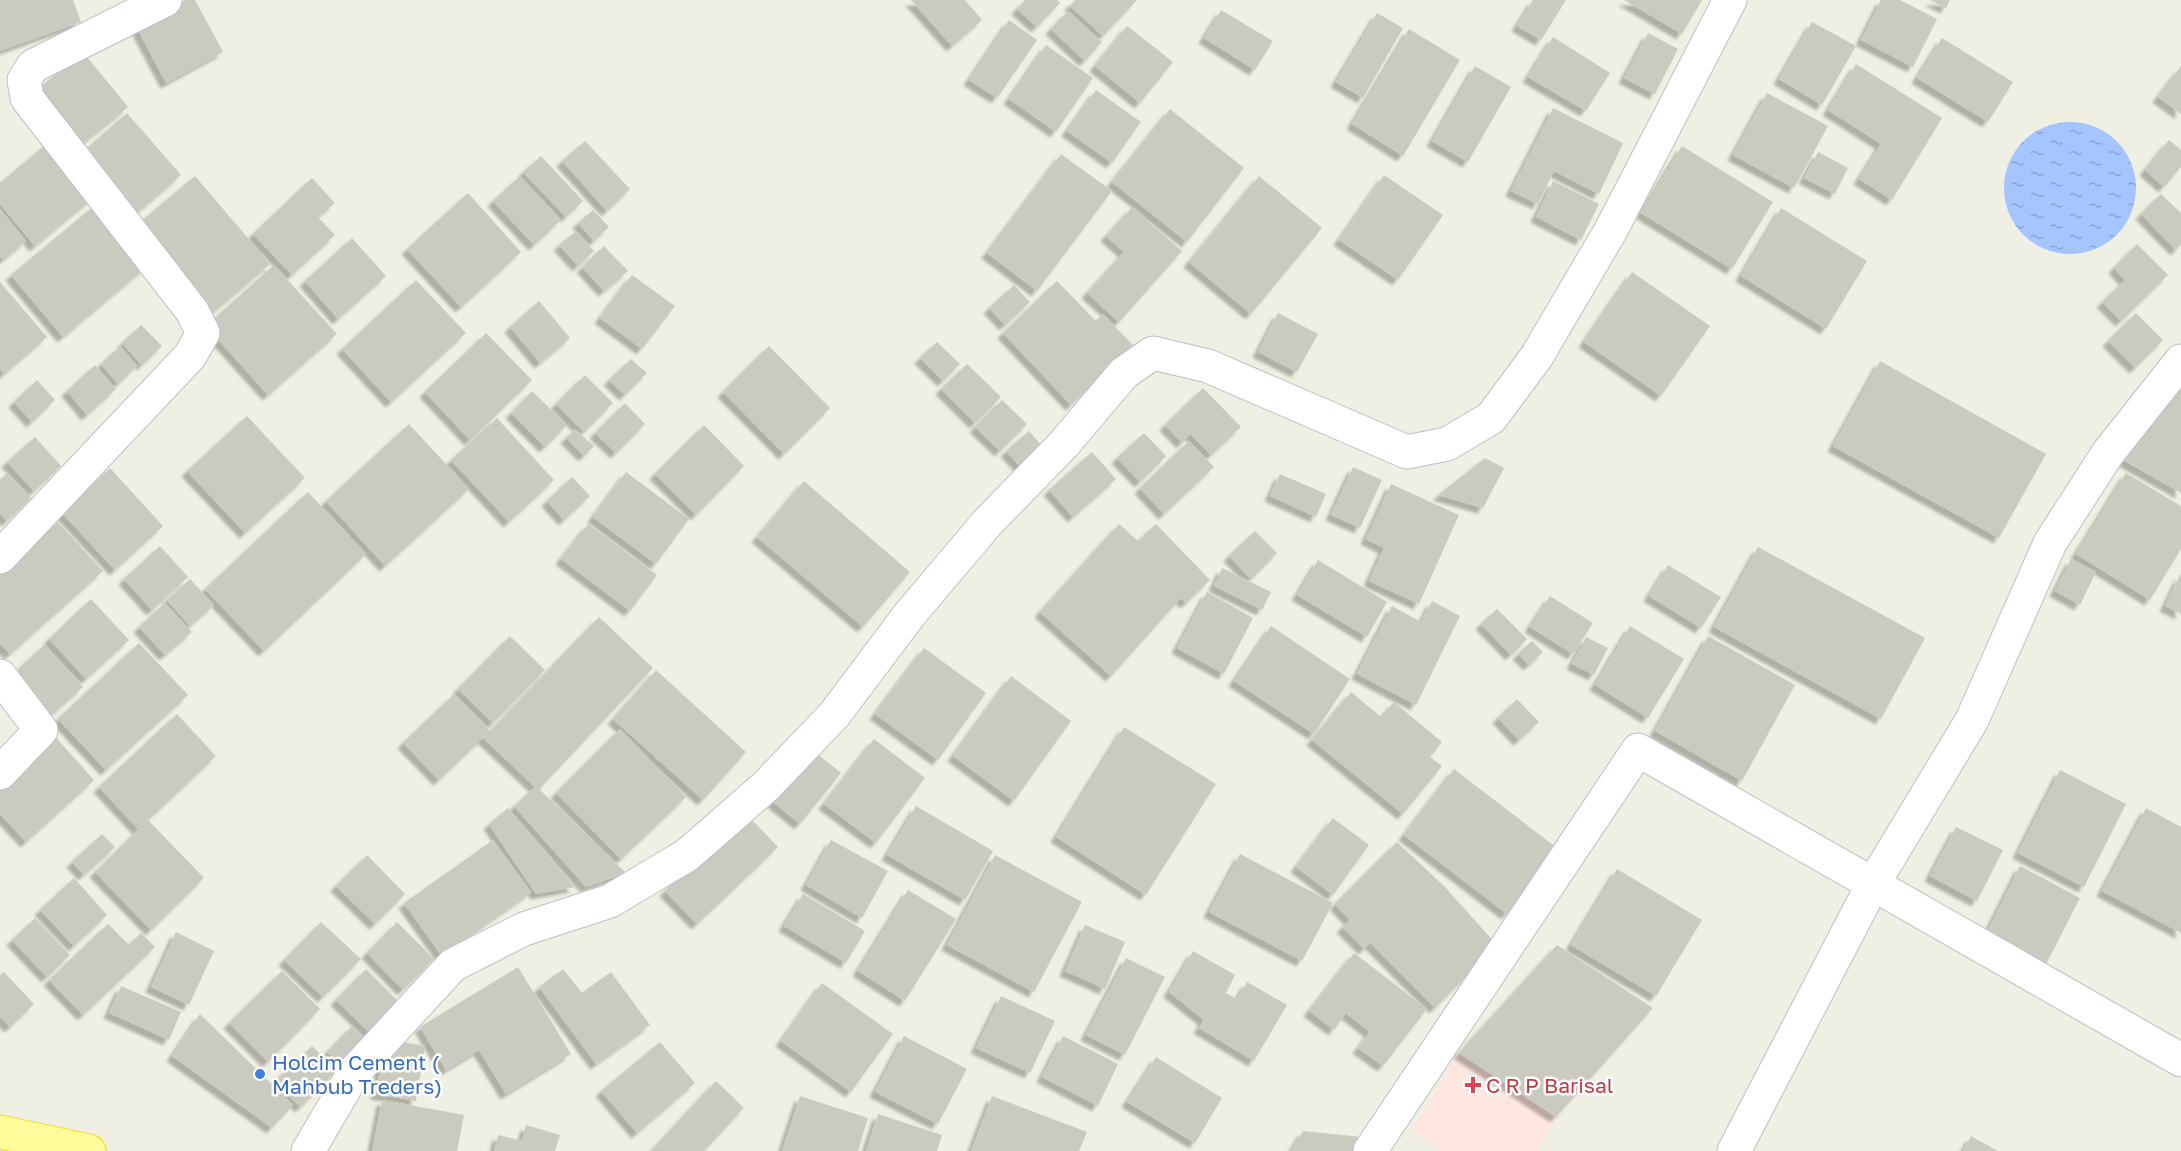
<svg xmlns="http://www.w3.org/2000/svg" width="2181" height="1151" font-family="'Golos Text',sans-serif">
  <style>
    .medical { fill: #fee7de }
    .water { fill: url(#water-ripples) }
    .building { fill: #cacac0; filter: url(#shadow) }
    .lines { fill: none; stroke-linecap: round; stroke-linejoin: round }
    .minor-casing { stroke: #bdbfc6; stroke-width: 35 }
    .trunk-casing { stroke: #f3d700; stroke-width: 35 }
    .minor { stroke: #fff; stroke-width: 33 }
    .trunk { stroke: #fefc9a; stroke-width: 33 }
    .shop-dot { fill: #3f7fe0; stroke: #fff; stroke-width: 2 }
    .health-dot { fill: #e0444e; stroke: #fff; stroke-width: 2 }
    .labels { text-anchor: middle; dominant-baseline: central; stroke-width: 5; stroke-linejoin: round; paint-order: stroke }
    .shop-label { font-size: 21px; fill: #366cbe; stroke: #fff; text-anchor: start }
    .health-label { font-size: 21px; fill: #be3a42; stroke: #fff; text-anchor: start }
  </style>
  <defs>
    <pattern id="water-ripples" width="26" height="14" patternUnits="userSpaceOnUse" patternTransform="scale(1.5)"><rect width="26" height="14" fill="#a4c5ff"/><path d="M2 4q2-2 4 0t4 0M15 11q2-2 4 0t4 0" fill="none" stroke="#89a3d2"/></pattern>
    <filter id="shadow"><feDropShadow dx="-5.5" dy="5.5" stdDeviation="1.5" flood-color="#0004"/></filter>
  </defs>
  <rect width="100%" height="100%" fill="#f0efe3"/>
  <!-- medical -->
  <path class="medical" d="M1459,1053L1556,1117L1538,1151H1443L1411,1130Z"/>
  <!-- water -->
  <path class="water" d="M2004 188a66 66 0 1 1 132 0a66 66 0 1 1-132 0Z"/>
  <!-- building -->
  <path class="building" d="M0,0H73L81,22L0,51Z
    M185,0H195L223,52L166,83L136,26Z
    M911,0H965L982,20L952,46Z
    M1025,0H1057L1060,3L1037,27L1017,9Z
    M1075,0H1137L1103,36L1070,6Z
    M1533,0H1566L1541,40L1517,26Z
    M1624,0H1702L1682,34Z
    M1881,0H1900L1937,19L1913,67L1861,40Z
    M1930,0H1950L1946,8Z
    M1221,10L1273,41L1255,70L1204,38Z
    M1068,11L1102,42L1085,61L1051,29Z
    M1377,13L1403,28L1363,98L1336,82Z
    M1009,20L1037,40L997,98L969,80Z
    M1812,22L1856,46L1822,105L1779,79Z
    M1127,26L1173,62L1140,103L1095,66Z
    M1409,29L1460,60L1403,156L1352,124Z
    M1648,33L1678,49L1655,94L1624,78Z
    M1553,37L1610,73L1586,111L1528,77Z
    M1942,38L2013,82L1988,122L1917,78Z
    M1046,45L1093,78L1056,132L1009,99Z
    M83,52L128,107L82,144L38,89Z
    M1856,64L1942,118L1892,200L1859,179L1881,144L1828,110Z
    M1475,66L1511,87L1468,162L1432,141Z
    M2181,66V114L2158,97Z
    M1096,90L1141,122L1112,163L1067,131Z
    M1767,93L1828,126L1794,188L1733,155Z
    M1553,108L1623,143L1599,194L1554,171L1538,204L1511,191Z
    M1170,109L1244,168L1187,242L1112,182Z
    M127,113L181,175L129,220L76,158Z
    M2169,140L2181,150V167L2164,187L2145,170Z
    M50,141L95,196L35,246L0,204V183Z
    M585,141L630,189L607,211L562,161Z
    M1682,146L1773,202L1732,269L1641,213Z
    M1818,152L1848,168L1835,194L1804,178Z
    M1061,154L1112,191L1037,291L987,253Z
    M541,156L583,201L566,217L523,172Z
    M1384,175L1443,215L1398,280L1339,240Z
    M195,176L270,264L213,312L138,224Z
    M520,176L561,220L534,245L493,201Z
    M1259,176L1322,228L1251,314L1189,262Z
    M312,178L335,203L318,217L335,235L292,275L253,234Z
    M1553,181L1599,204L1581,240L1536,217Z
    M468,193L521,252L461,307L407,249Z
    M2161,194L2181,213V245L2176,250L2141,214Z
    M94,206L146,267L63,337L11,275Z
    M1132,207L1182,251L1119,322L1087,293L1124,252L1106,236Z
    M1781,208L1867,261L1826,329L1741,276Z
    M0,209L26,241L3,260L0,257Z
    M593,210L609,227L594,241L578,223Z
    M576,231L594,251L578,266L559,245Z
    M352,238L386,276L338,319L305,281Z
    M2137,244L2168,275L2121,321L2102,302L2125,280L2114,268Z
    M604,246L628,271L604,291L582,267Z
    M274,265L337,334L268,395L206,326Z
    M1632,272L1710,326L1661,396L1584,342Z
    M632,275L675,306L642,349L600,318Z
    M416,280L466,333L391,402L342,349Z
    M1057,281L1096,321L1103,314L1133,345L1071,405L1003,333Z
    M0,282L47,337L4,374L0,369Z
    M1014,285L1030,302L1005,325L989,308Z
    M539,301L570,338L540,363L510,327Z
    M1278,313L1318,334L1297,372L1258,352Z
    M2136,313L2163,340L2135,368L2108,341Z
    M141,325L162,346L142,365L122,343Z
    M486,333L532,380L470,440L425,392Z
    M937,342L960,364L943,381L920,358Z
    M120,346L137,366L118,384L101,364Z
    M769,346L830,408L784,454L723,392Z
    M631,359L647,373L625,395L609,380Z
    M1880,361L2046,454L1999,538L1833,446Z
    M967,364L1001,397L975,423L941,389Z
    M95,365L116,389L87,415L67,391Z
    M585,375L613,403L584,432L556,404Z
    M2181,379V493L2123,460Z
    M37,380L55,400L32,422L14,402Z
    M1203,388L1241,427L1211,455L1190,434L1182,443L1165,425Z
    M532,391L567,425L545,447L511,413Z
    M1002,400L1027,424L1000,451L975,427Z
    M625,403L645,424L616,453L595,433Z
    M247,416L305,478L245,533L187,471Z
    M497,418L554,480L509,522L451,460Z
    M409,424L469,489L385,566L326,501Z
    M704,425L744,466L696,515L655,474Z
    M575,429L594,446L584,456L566,438Z
    M1029,431L1047,452L1025,472L1006,451Z
    M1144,433L1166,456L1140,482L1117,458Z
    M35,437L61,466L34,491L7,462Z
    M1189,441L1214,467L1164,514L1140,488Z
    M1092,452L1116,479L1073,517L1049,490Z
    M1485,458L1504,468L1483,508L1438,495Z
    M1353,467L1382,480L1360,528L1331,515Z
    M110,468L163,526L115,570L62,513Z
    M626,472L689,519L656,564L593,517Z
    M7,473L31,498L7,521L0,513V480Z
    M2126,473L2181,506V549L2150,600L2076,554Z
    M1280,474L1326,494L1316,517L1270,496Z
    M572,477L590,496L564,520L547,501Z
    M804,481L910,572L863,627L757,537Z
    M1391,484L1459,515L1419,604L1369,581L1384,548L1366,539Z
    M308,492L366,554L264,651L205,589Z
    M58,522L103,571L10,654L0,644V574Z
    M588,524L657,575L630,611L561,559Z
    M1119,524L1138,541L1156,524L1210,580L1186,603L1181,598L1111,676L1040,612Z
    M1255,531L1277,553L1251,579L1229,556Z
    M160,546L188,577L152,610L124,579Z
    M1758,547L1925,638L1881,719L1714,627Z
    M2071,559L2096,572L2080,605L2055,591Z
    M1318,560L1387,602L1367,637L1297,595Z
    M1668,565L1721,597L1701,628L1649,596Z
    M1222,568L1271,592L1262,610L1214,586Z
    M2181,573V614L2165,606Z
    M190,579L214,605L190,626L167,600Z
    M1207,592L1253,618L1224,674L1177,648Z
    M1550,596L1593,623L1573,654L1530,627Z
    M91,599L129,640L86,679L49,639Z
    M1432,601L1460,616L1416,705L1357,674L1392,606L1421,622Z
    M165,603L192,632L165,655L139,627Z
    M1497,609L1527,639L1511,655L1481,624Z
    M599,617L653,668L539,789L626,873L586,887L514,806L535,787L483,738L439,780L403,743L454,694L490,731Z
    M1271,626L1350,679L1314,734L1234,681Z
    M1630,626L1684,659L1648,718L1595,685Z
    M510,636L545,670L493,723L458,689Z
    M1708,636L1795,685L1742,781L1655,731Z
    M1586,637L1608,648L1594,675L1572,664Z
    M1532,641L1543,652L1529,665L1518,654Z
    M139,643L188,695L106,770L58,719Z
    M44,645L83,687L47,719L9,678Z
    M924,648L986,693L938,760L875,714Z
    M656,670L746,752L703,800L613,719Z
    M1011,676L1071,721L1014,801L953,756Z
    M1351,692L1381,717L1394,702L1442,742L1430,757L1442,766L1403,814L1312,740Z
    M1517,699L1539,722L1519,740L1498,718Z
    M177,714L216,756L148,820L204,878L151,930L95,872L146,822L138,829L99,787Z
    M1124,727L1216,784L1146,895L1056,837Z
    M620,729L686,797L621,859L556,793Z
    M51,732L94,780L26,842L0,814V778Z
    M874,739L925,778L876,843L824,804Z
    M815,752L841,773L800,824L773,802Z
    M1454,769L1557,848L1507,914L1404,835Z
    M2060,770L2126,804L2084,887L2018,853Z
    M916,806L993,851L965,900L887,855Z
    M508,808L575,887L536,894L489,824Z
    M2146,808L2181,827V933L2102,891Z
    M745,813L778,847L697,924L665,891Z
    M1333,818L1369,845L1333,895L1296,867Z
    M1956,827L2003,850L1977,901L1930,876Z
    M102,834L115,847L84,875L72,862Z
    M493,840L531,892L441,955L404,903Z
    M831,840L888,871L862,918L806,885Z
    M1397,842L1445,887L1497,945L1435,1008L1370,943L1364,949L1342,927L1350,920L1335,904Z
    M1240,854L1333,903L1302,961L1209,912Z
    M367,855L405,894L375,924L336,886Z
    M995,855L1082,902L1034,992L947,945Z
    M2020,866L2080,898L2043,970L1983,940Z
    M1617,869L1702,920L1656,996L1571,945Z
    M74,878L107,915L74,946L40,910Z
    M908,890L956,919L905,1001L858,971Z
    M803,894L865,931L846,963L784,926Z
    M35,918L70,955L47,977L12,940Z
    M321,922L361,959L323,997L284,960Z
    M397,922L434,959L403,990L367,953Z
    M108,924L129,945L141,933L155,947L83,1015L49,980Z
    M1085,925L1125,942L1105,989L1065,971Z
    M176,932L214,951L189,1005L151,987Z
    M1557,945L1653,1008L1556,1117L1459,1053Z
    M1193,951L1235,975L1226,993L1237,999L1247,982L1287,1005L1254,1061L1199,1028L1204,1020L1169,992Z
    M1354,953L1427,1009L1383,1066L1358,1048L1370,1032L1346,1013L1334,1030L1309,1011Z
    M1126,958L1165,977L1125,1055L1086,1035Z
    M518,967L571,1054L506,1094L479,1050L446,1070L420,1027Z
    M366,969L399,1002L370,1033L336,1000Z
    M563,969L582,993L611,972L650,1025L596,1064L539,987Z
    M282,971L320,1009L268,1062L229,1023Z
    M4,972L34,1004L10,1027L0,1017V975Z
    M822,983L893,1034L851,1092L781,1041Z
    M121,986L181,1012L169,1040L109,1013Z
    M1001,996L1055,1021L1030,1073L976,1048Z
    M200,1014L293,1105L272,1128L172,1056Z
    M352,1026L368,1042L344,1067L327,1052Z
    M904,1036L967,1069L938,1124L875,1092Z
    M1063,1036L1118,1064L1098,1106L1042,1077Z
    M385,1039L425,1046L416,1101L376,1094Z
    M660,1042L695,1083L637,1133L601,1091Z
    M312,1046L337,1070L301,1107L274,1082Z
    M1156,1057L1222,1098L1195,1143L1127,1102Z
    M716,1081L744,1108L704,1151H651Z
    M800,1096L868,1118L858,1151H782Z
    M992,1096L1087,1132L1079,1151H971Z
    M382,1100L464,1115L457,1151H372Z
    M878,1114L942,1135L937,1151H866Z
    M526,1125L560,1135L555,1151H494L498,1135L522,1141Z
    M1303,1131L1362,1137L1354,1151H1291Z
    M1971,1136L1998,1151H1963Z"/>
  <g class="lines">
    <!-- minor casing -->
    <g class="minor-casing">
      <path id="minor" d="M0,557L190,356L203,333L192,311L27,98L24,80L33,66L165,0
        M0,676L41,730L0,773
        M308,1151L355,1071L453,965L524,929L610,901L687,855L765,787L834,715L910,614L987,523L1063,445L1124,373L1153,353L1208,366L1407,452L1447,444L1491,418L1537,356L1611,230L1730,0
        M1370,1151L1638,750L2181,1060
        M1734,1151L1873,884L1972,720L2050,543L2108,453L2181,361"/>
    </g>
    <!-- trunk casing -->
    <g class="trunk-casing">
      <path id="trunk" d="M0,1132L89,1151"/>
    </g>
    <!-- minor -->
    <use href="#minor" class="minor"/>
    <!-- trunk -->
    <use href="#trunk" class="trunk"/>
  </g>
  <!-- markers -->
  <circle class="shop-dot" cx="260" cy="1074" r="6"/>
  <path class="health-dot" d="M1470 1076h6v6h6v6h-6v6h-6v-6h-6v-6h6z"/>
  <g class="labels">
    <!-- shop labels -->
    <g class="shop-label">
      <text x="272" y="1062">Holcim Cement (<tspan x="272" dy="24">Mahbub Treders)</tspan></text>
    </g>
    <!-- health labels -->
    <g class="health-label">
      <text x="1486" y="1085">C R P Barisal</text>
    </g>
  </g>
</svg>
